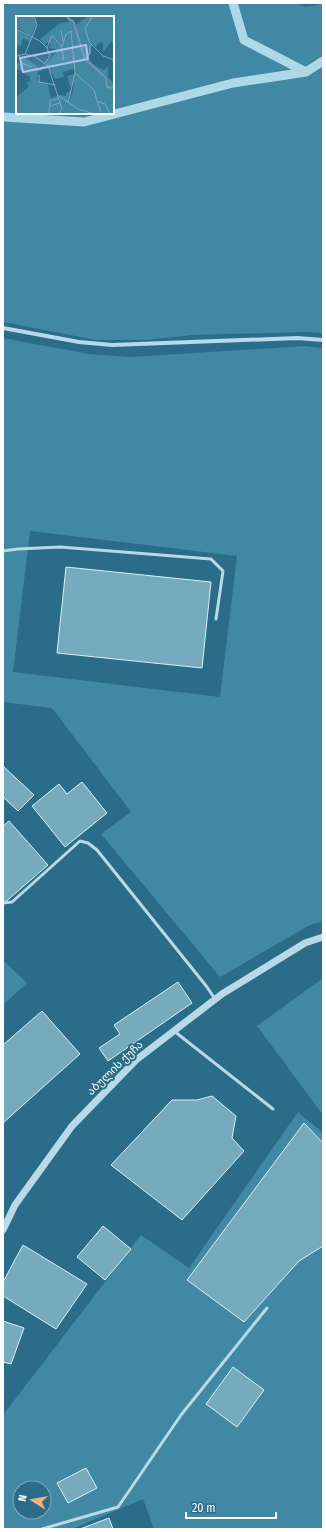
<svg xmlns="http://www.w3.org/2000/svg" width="326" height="1532" font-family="'Fira Sans Condensed','Noto Sans Georgian',sans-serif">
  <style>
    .green { fill: #4088a4; fill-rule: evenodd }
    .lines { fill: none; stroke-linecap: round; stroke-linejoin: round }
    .stream { stroke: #add8e8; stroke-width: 9 }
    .building { fill: #76aabf; stroke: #dbeff7 }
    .service { stroke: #b8dae8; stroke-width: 3 }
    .minor { stroke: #b8dae8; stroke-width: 4 }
    .tertiary { stroke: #b8dae8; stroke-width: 7 }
    .labels { text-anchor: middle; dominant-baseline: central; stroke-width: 4; stroke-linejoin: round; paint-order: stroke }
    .street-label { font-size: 11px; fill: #fff; stroke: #2b6c88 }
    .inset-river { fill: none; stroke: #6f98aa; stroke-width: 2 }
    .inset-road { fill: none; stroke: #80a7b8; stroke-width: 1 }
    .view { fill: #b0c1f1; fill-opacity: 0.15; stroke: #b0c1f1; stroke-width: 2 }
    .inset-edge { fill: none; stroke: #fff; stroke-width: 2 }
  </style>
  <rect width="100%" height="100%" fill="#2b6c88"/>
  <!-- green -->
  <path class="green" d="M3,3H296L305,7L323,4V333L306,332L193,335L146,340H96L3,322ZM17,17H113V113H17Z
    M3,338L89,354L130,357L305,346L323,348V921L308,926L220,977L101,834L131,812L52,708L3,702ZM30,531L237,556L220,697L13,672Z
    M3,960L27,983L3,1005Z
    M323,978V1115L257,1026Z
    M298,1112L323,1133V1529H154L143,1499L72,1529H3V1415L141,1235L189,1268ZM20,1488H44V1512H20Z"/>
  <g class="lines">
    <!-- stream -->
    <path class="stream" d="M233,3L244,40L306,72
      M3,117L84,122L233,83L306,72L323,61"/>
  </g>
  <!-- building -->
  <path class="building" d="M66,567L211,582L202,668L57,653Z
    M3,766L34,795L18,811L3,797Z
    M82,782L107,813L65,847L32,806L59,784L67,794Z
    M9,821L48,865L3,904V826Z
    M178,982L192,1003L108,1061L99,1048L120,1034L114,1025Z
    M42,1011L80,1054L3,1123V1045Z
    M212,1096L236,1116L232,1138L244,1151L182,1220L111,1165L172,1100H197Z
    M304,1123L323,1143V1246L299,1261L244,1322L187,1280Z
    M103,1226L131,1249L105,1280L77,1257Z
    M23,1245L87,1284L56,1329L3,1296V1282Z
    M3,1321L24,1328L11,1364L3,1362Z
    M233,1367L264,1390L237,1427L206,1404Z
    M86,1468L97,1488L68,1503L57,1483Z
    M109,1518L113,1529H80Z"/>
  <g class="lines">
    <!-- service -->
    <path class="service" d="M3,551L18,549L60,547L211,559L223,571L216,619
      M3,903L12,902L80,841L88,843L97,850L207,987L215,999
      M174,1031L273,1109
      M42,1529L118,1507L181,1415L267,1308"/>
    <!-- minor -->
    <path class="minor" d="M3,328L79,342L112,345L297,338L323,340"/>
    <!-- tertiary -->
    <path class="tertiary" d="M3,1230L15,1205L72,1126L136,1060L222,994L305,943L323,937"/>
  </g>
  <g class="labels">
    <!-- street labels -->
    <g class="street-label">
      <text transform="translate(115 1068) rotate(-44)">აბულის ქუჩა</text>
    </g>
  </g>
  <!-- overview -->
  <g transform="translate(16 16)">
    <rect width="98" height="98" fill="#2b6c88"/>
    <path d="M0,0H18L20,9L15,20L0,11ZM72,0H98V26H95L87,36V28L84,26L80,31L76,28L72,42L78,49L88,54L92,50V62L98,67V98H0V81L13,71L10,67L14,65V61L0,52V47L7,48L3,42L6,40L24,52L28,49L31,52L22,56L21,64L32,69L35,82L43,79L50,80V77L56,74L53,86L57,76L58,67L54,71L51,60L59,58V52L47,56L48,61L39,63L30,47L40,37V33L33,32L35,28L31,26L29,29L24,23L44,7L53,6L54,3L58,10ZM0,13L15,22L14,26L7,22L5,30L0,29Z" fill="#4088a4"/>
    <path class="inset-river" d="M51,2L57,5L69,43L90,62L91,71L98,72M69,42L74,37V29"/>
    <path class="inset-road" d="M77,0L69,12L73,26L87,40L98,44M0,13L24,25L31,32L36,19L46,31L50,18L55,15M45,14L47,26M45,31L48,43H45M9,38L21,9L18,0M0,40L9,38L18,40L32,50L46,93L42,98M3,40L6,47L16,51M29,47L34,40L31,32M59,57L78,74L81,85M23,59V66L40,69M43,80L62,93L79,98M52,87L59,57L55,15M34,90V85L43,82M32,98L34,90L44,87M86,98L81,85L89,88L94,98"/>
    <path class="view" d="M70,29L72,43L7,56L4,42Z"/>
    <rect width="98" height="98" class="inset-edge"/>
  </g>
  <!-- border -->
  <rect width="326" height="1532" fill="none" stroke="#ffffff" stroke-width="8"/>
  <!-- north arrow -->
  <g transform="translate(32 1500) rotate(281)"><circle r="19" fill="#2b6c88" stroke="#80a7b8"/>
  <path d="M0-3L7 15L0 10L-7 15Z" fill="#eeb280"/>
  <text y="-6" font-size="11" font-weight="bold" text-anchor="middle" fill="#ffffff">N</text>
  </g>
  <!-- scale -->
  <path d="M186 1512v6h90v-6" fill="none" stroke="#ffffff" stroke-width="2"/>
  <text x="192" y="1512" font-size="12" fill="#ffffff" stroke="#2b6c88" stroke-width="3" paint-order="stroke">20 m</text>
</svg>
